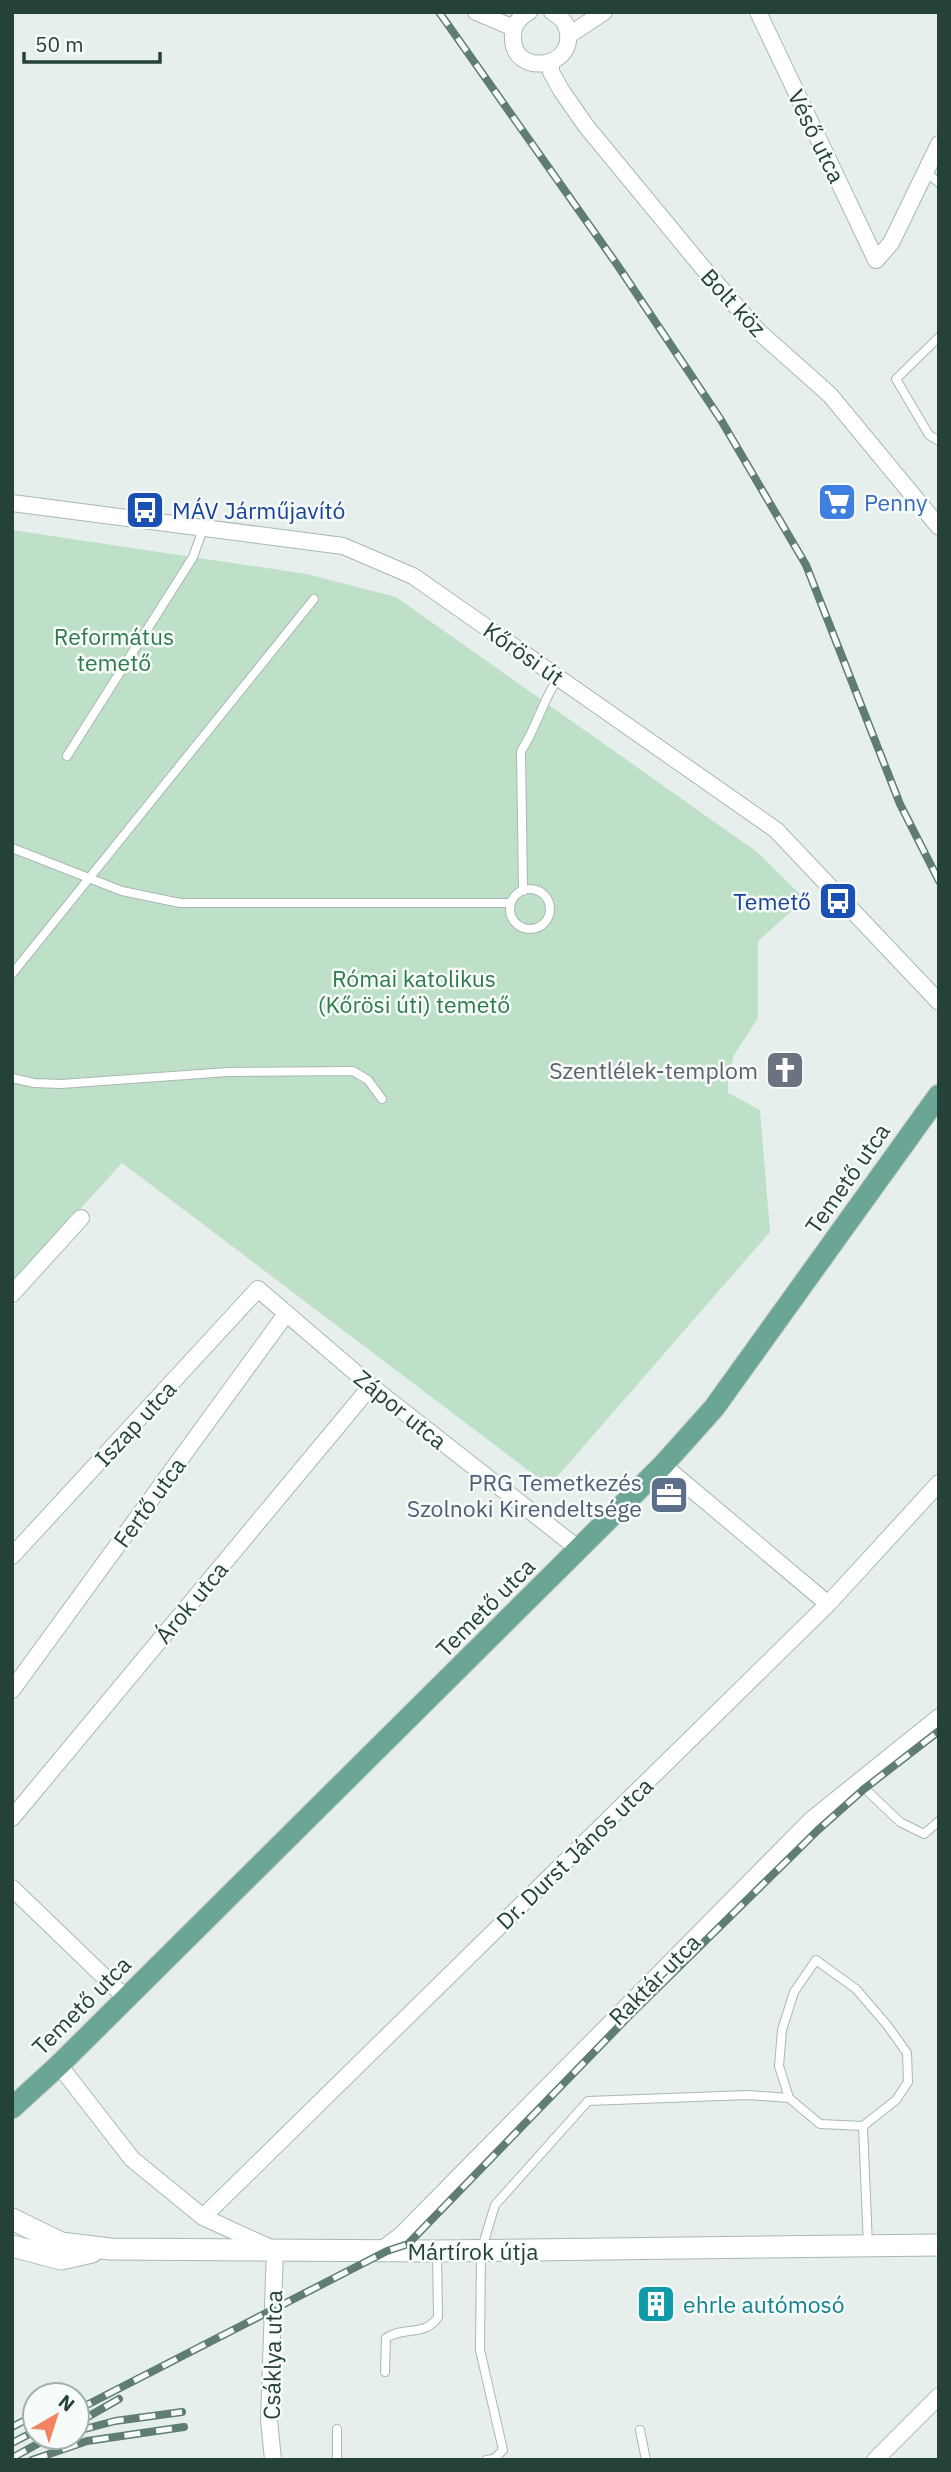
<svg xmlns="http://www.w3.org/2000/svg" width="951" height="2472" font-family="'IBM Plex Sans',sans-serif">
  <style>
    .green { fill: #bfe0c8 }
    .lines { fill: none; stroke-linecap: round; stroke-linejoin: round }
    .service-casing { stroke: #a8b8b2; stroke-width: 10 }
    .minor-casing { stroke: #a8b8b2; stroke-width: 18 }
    .tertiary-casing { stroke: #a8b8b2; stroke-width: 23 }
    .primary-casing { stroke: #c2cac8; stroke-width: 23 }
    .service { stroke: #fff; stroke-width: 8 }
    .minor { stroke: #fff; stroke-width: 16 }
    .tertiary { stroke: #fff; stroke-width: 21 }
    .primary { stroke: #6aa596; stroke-width: 21 }
    .rail-casing { stroke: #5f7d75; stroke-width: 8 }
    .rail { stroke: #f7fbf9; stroke-width: 5; stroke-dasharray: 16; stroke-linecap: butt }
    .labels { text-anchor: middle; dominant-baseline: central; stroke-width: 5; stroke-linejoin: round; paint-order: stroke }
    .street-label { font-size: 23px; fill: #24423a; stroke: #f7fbf9 }
    .shop-label { font-size: 23px; fill: #366cbe; stroke: #f7fbf9; text-anchor: start }
    .transit-label { font-size: 23px; fill: #164399; stroke: #f7fbf9; text-anchor: start }
    .park-label { font-size: 23px; fill: #2d7a4b; stroke: #f7fbf9 }
    .worship-label { font-size: 23px; fill: #5b616d; stroke: #f7fbf9; text-anchor: end }
    .service-label { font-size: 23px; fill: #4e5e75; stroke: #f7fbf9; text-anchor: end }
    .culture-label { font-size: 23px; fill: #0d838f; stroke: #f7fbf9; text-anchor: start }
  </style>
  <rect width="100%" height="100%" fill="#e6efeb"/>
  <!-- green -->
  <path class="green" d="M12,530L307,574L396,597L757,852L805,899L758,941V1018L734,1055L728,1077V1093L760,1110L770,1232L549,1486L122,1163L12,1284Z"/>
  <g class="lines">
    <!-- service casing -->
    <g class="service-casing">
      <path id="service" d="M925,171L939,183
        M939,337L896,379L929,435L939,441
        M67,756L193,557L203,529
        M12,848L122,891L180,903H511
        M510 909a20 20 0 1 1 40 0a20 20 0 1 1-40 0Z
        M523,891L521,751C537,728 542,700 559,677
        M12,974L314,599
        M12,1078L34,1083L61,1084L228,1072L353,1071L368,1080L382,1099
        M859,1783L900,1822L924,1834L939,1821
        M816,1960L856,1989L887,2025L907,2053L908,2082L896,2100L863,2126L820,2124L789,2098L779,2066L782,2030L794,1992Z
        M863,2126L868,2246
        M385,2372L386,2338C404,2326 425,2337 438,2317L437,2251
        M337,2429V2460
        M640,2430L646,2460
        M486,2460L494,2459L503,2450L480,2350L481,2251L495,2205L588,2101L748,2095L789,2098"/>
    </g>
    <!-- minor casing -->
    <g class="minor-casing">
      <path id="minor" d="M476,12L514,28
        M529,12C518,18 512,26 513,39C514,76 573,69 568,33C567,23 560,16 552,12
        M758,12L876,260L891,243L939,144
        M569,35L604,12
        M551,62V72L561,90L586,126L703,268L758,331L830,395L939,527
        M12,503L343,546L413,576L776,830L939,1002
        M12,1294L81,1218
        M663,1465L828,1604
        M12,1556L258,1289L371,1386L580,1550
        M12,1690L286,1314
        M12,1818L371,1386
        M12,1888L126,1998
        M59,2065L132,2159L203,2217L275,2250L269,2420L273,2460
        M203,2217L828,1604L939,1483
        M380,2251L400,2236L811,1820L939,1717
        M875,2460L939,2396"/>
    </g>
    <!-- tertiary casing -->
    <g class="tertiary-casing">
      <path id="tertiary" d="M12,2219L61,2243L110,2249L437,2251L939,2245
        M12,2246L61,2259L92,2252"/>
    </g>
    <!-- primary casing -->
    <g class="primary-casing">
      <path id="primary" d="M12,2108L59,2065L663,1465L714,1408L939,1095"/>
    </g>
    <!-- service -->
    <use href="#service" class="service"/>
    <!-- minor -->
    <use href="#minor" class="minor"/>
    <!-- tertiary -->
    <use href="#tertiary" class="tertiary"/>
    <!-- primary -->
    <use href="#primary" class="primary"/>
    <!-- rail casing -->
    <g class="rail-casing">
      <path id="rail" d="M439,12L618,266L721,420L806,565L900,804L939,881
        M77,2410L387,2251L408,2244L629,2016L818,1830L864,1789L939,1731
        M77,2423L119,2399
        M12,2427L35,2415
        M77,2431L115,2421L182,2412
        M12,2443L35,2431
        M12,2458L50,2437
        M32,2460L87,2441L184,2427"/>
    </g>
    <!-- rail -->
    <use href="#rail" class="rail"/>
  </g>
  <!-- icons -->
  <defs>
    <g id="supermarket-square" transform="scale(2.0125)"><rect x="-9" y="-9" width="18" height="18" rx="4" fill="#3f7fe0" stroke="#f7fbf9"/><path d="M-6-5.5h2.5l.6 2H6L4.5 2H-2.5L-4.4-4H-6ZM-1.5 3.2a1.3 1.3 0 1 0 .1 0ZM3 3.2a1.3 1.3 0 1 0 .1 0Z" fill="#fff"/></g>
    <g id="bus-square" transform="scale(2.0125)"><rect x="-9" y="-9" width="18" height="18" rx="4" fill="#1a4fb4" stroke="#f7fbf9"/><path d="M-5-6H5V4H4V6H2V4H-2V6H-4V4H-5ZM-3.5-4V0h7V-4ZM-3.5 1.2v1.5H-2V1.2ZM2 1.2v1.5H3.5V1.2Z" fill="#fff"/></g>
    <g id="church-square" transform="scale(2.0125)"><rect x="-9" y="-9" width="18" height="18" rx="4" fill="#6b7280" stroke="#f7fbf9"/><path d="M-1.2-6h2.4v3.5h3.3v2.4h-3.3V6h-2.4V-.1h-3.3v-2.4h3.3Z" fill="#fff"/></g>
    <g id="office-square" transform="scale(2.0125)"><rect x="-9" y="-9" width="18" height="18" rx="4" fill="#5c6f8a" stroke="#f7fbf9"/><path d="M-6-3h4V-5.5h4V-3h4V5H-6ZM-1-4.5V-3h2v-1.5ZM-6 0V1H6V0Z" fill="#fff"/></g>
    <g id="building-square" transform="scale(2.0125)"><rect x="-9" y="-9" width="18" height="18" rx="4" fill="#0f9aa8" stroke="#f7fbf9"/><path d="M-4-6H4V6H1V3H-1V6H-4ZM-2.5-4.3h1.7v1.8h-1.7ZM.8-4.3h1.7v1.8H.8ZM-2.5-1h1.7V.8h-1.7ZM.8-1h1.7V.8H.8Z" fill="#fff"/></g>
  </defs>
  <g fill-rule="evenodd">
    <use href="#supermarket-square" x="837" y="502"/>
    <use href="#bus-square" x="145" y="510"/>
    <use href="#bus-square" x="838" y="901"/>
    <use href="#church-square" x="785" y="1070"/>
    <use href="#office-square" x="669" y="1495"/>
    <use href="#building-square" x="656" y="2304"/>
  </g>
  <g class="labels">
    <!-- street labels -->
    <g class="street-label">
      <text transform="translate(817 136) rotate(64)">Véső utca</text>
      <text transform="translate(734 302) rotate(47)">Bolt köz</text>
      <text transform="translate(524 653) rotate(35)">Kőrösi út</text>
      <text transform="translate(847 1178) rotate(-55)">Temető utca</text>
      <text transform="translate(401 1409) rotate(39)">Zápor utca</text>
      <text transform="translate(135 1423) rotate(-47)">Iszap utca</text>
      <text transform="translate(149 1502) rotate(-54)">Fertő utca</text>
      <text transform="translate(191 1602) rotate(-50)">Árok utca</text>
      <text transform="translate(485 1607) rotate(-45)">Temető utca</text>
      <text transform="translate(574 1853) rotate(-44)">Dr. Durst János utca</text>
      <text transform="translate(654 1979) rotate(-45)">Raktár utca</text>
      <text transform="translate(81 2005) rotate(-45)">Temető utca</text>
      <text x="473" y="2251">Mártírok útja</text>
      <text transform="translate(272 2355) rotate(-89)">Csáklya utca</text>
    </g>
    <!-- shop labels -->
    <g class="shop-label">
      <text x="864" y="502">Penny</text>
    </g>
    <!-- transit labels -->
    <g class="transit-label">
      <text x="172" y="510">MÁV Járműjavító</text>
      <text x="811" y="901" text-anchor="end">Temető</text>
    </g>
    <!-- park labels -->
    <g class="park-label">
      <text x="114" y="636">Református<tspan x="114" dy="26">temető</tspan></text>
      <text x="414" y="978">Római katolikus<tspan x="414" dy="26">(Kőrösi úti) temető</tspan></text>
    </g>
    <!-- worship labels -->
    <g class="worship-label">
      <text x="758" y="1070">Szentlélek-templom</text>
    </g>
    <!-- service labels -->
    <g class="service-label">
      <text x="642" y="1482">PRG Temetkezés<tspan x="642" dy="26">Szolnoki Kirendeltsége</tspan></text>
    </g>
    <!-- culture labels -->
    <g class="culture-label">
      <text x="683" y="2304">ehrle autómosó</text>
    </g>
  </g>
  <!-- border -->
  <rect width="951" height="2472" fill="none" stroke="#24423a" stroke-width="28"/>
  <!-- north arrow -->
  <g transform="translate(56 2416) rotate(39)"><circle r="33" fill="#f7fbf9" stroke="#a3b1ad" stroke-width="2"/>
  <path d="M0-5L12 26L0 18L-12 26Z" fill="#f4845f"/>
  <text y="-10" font-size="19" font-weight="bold" text-anchor="middle" fill="#24423a">N</text>
  </g>
  <!-- scale -->
  <path d="M24 52v10h136v-10" fill="none" stroke="#24423a" stroke-width="3.5"/>
  <text x="35" y="52" font-size="21" fill="#24423a" stroke="#f7fbf9" stroke-width="5" paint-order="stroke">50 m</text>
</svg>
